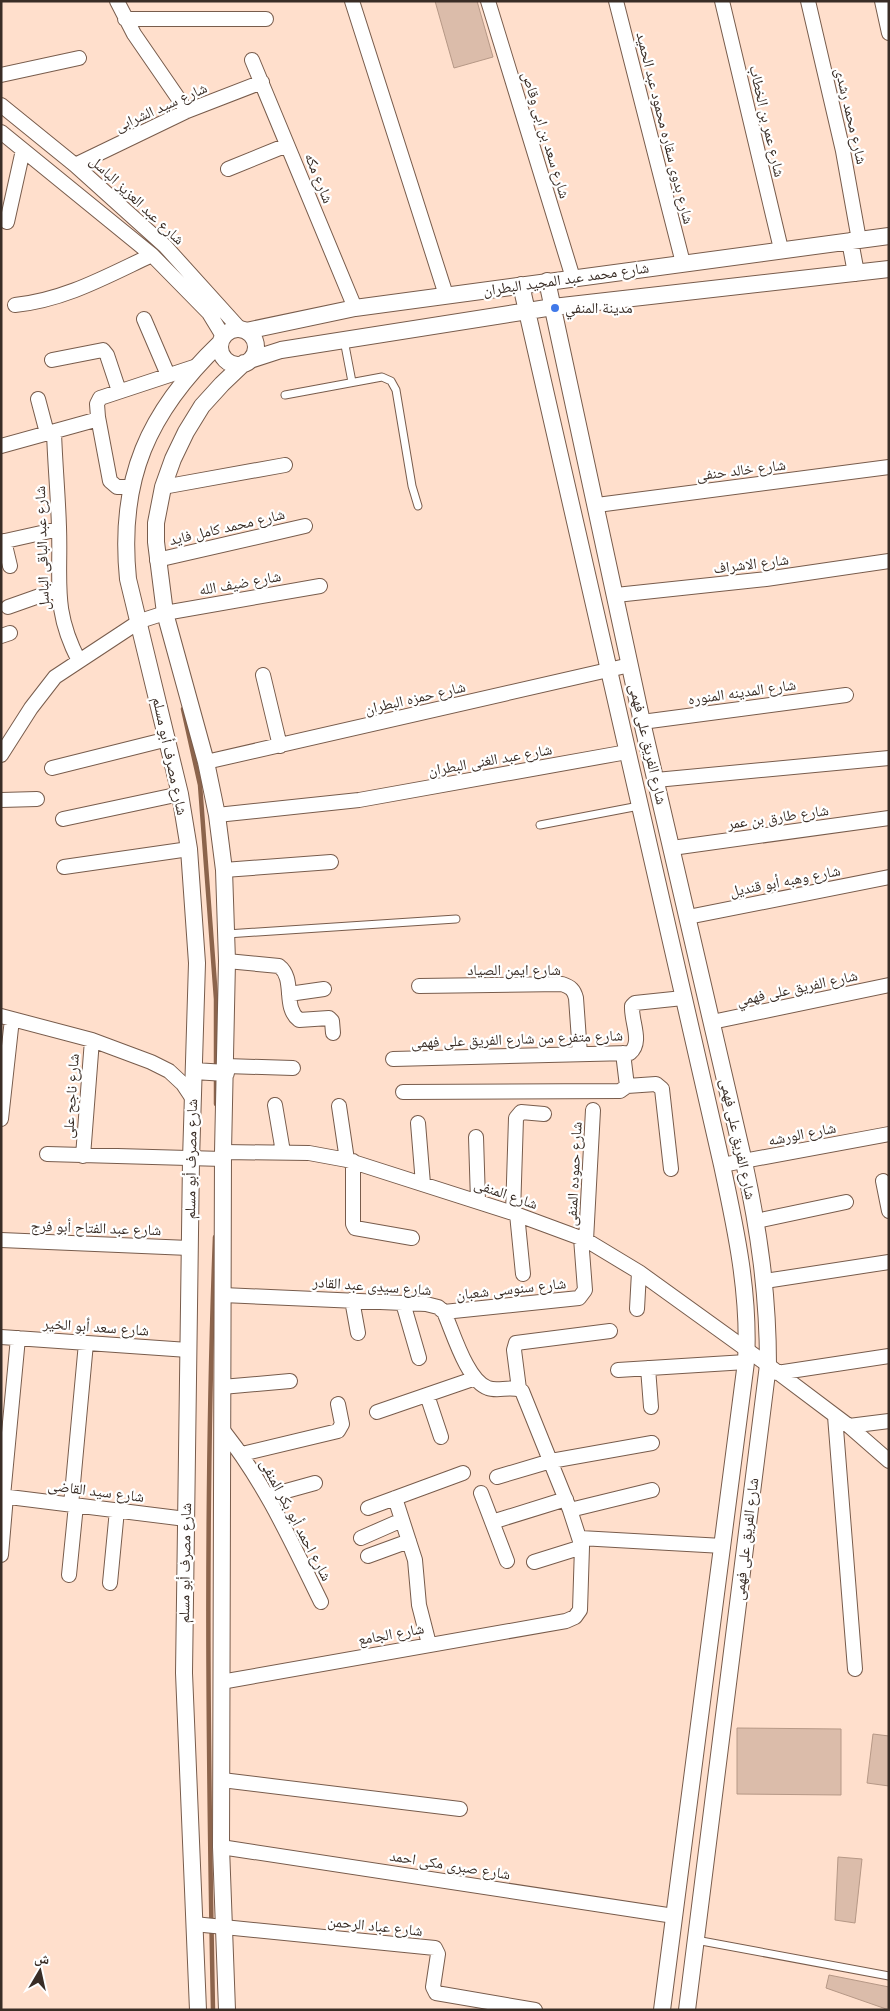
<svg xmlns="http://www.w3.org/2000/svg" width="890" height="2011" font-family="Raleway,'Noto Naskh Arabic',sans-serif">
  <style>
    .lines { fill: none; stroke-linecap: round; stroke-linejoin: round }
    .stream { stroke: #8c644c; stroke-width: 4.5 }
    .building { fill: #dbbcaa; stroke: #b69886 }
    .service-casing { stroke: #785c4c; stroke-width: 9 }
    .minor-casing { stroke: #785c4c; stroke-width: 16 }
    .tertiary-casing { stroke: #785c4c; stroke-width: 18 }
    .service { stroke: #fff; stroke-width: 7 }
    .minor { stroke: #fff; stroke-width: 14 }
    .tertiary { stroke: #fff; stroke-width: 16 }
    .poi-dot { fill: #4079e9; stroke: #fff; stroke-width: 2 }
    .labels { text-anchor: middle; dominant-baseline: central; stroke-width: 4.5; stroke-linejoin: round; paint-order: stroke }
    .street-label { font-size: 15px; fill: #392d26; stroke: #fff }
    .poi-label { font-size: 15px; fill: #392d26; stroke: #fff; text-anchor: start }
  </style>
  <rect width="100%" height="100%" fill="#ffdfcc"/>
  <g class="lines">
    <!-- stream -->
    <path class="stream" d="M183,709L200,785L216,999V1069
      M216,1077V1104
      M213,2010C208,1752 205,1494 215,1237"/>
  </g>
  <!-- building -->
  <path class="building" d="M435,1H477L493,57L454,68Z
    M737,1728L841,1729V1795L737,1794Z
    M873,1734L889,1736V1786L867,1783Z
    M838,1857L862,1859L855,1923L835,1920Z
    M829,1975L889,1987V2010L826,1988Z"/>
  <g class="lines">
    <!-- service casing -->
    <g class="service-casing">
      <path id="service" d="M344,340L352,382
        M285,395L382,377L391,381L396,390L412,486L418,506
        M540,825L639,806
        M227,934L456,919
        M696,1940L889,1976"/>
    </g>
    <!-- minor casing -->
    <g class="minor-casing">
      <path id="minor" d="M117,1L134,34L187,111
        M352,1L446,295
        M488,1L573,278
        M616,1L683,263
        M722,1L781,249
        M808,1L843,151L859,240
        M882,1L889,33
        M125,19H266
        M252,60L355,308
        M1,75L79,58
        M1,105L75,165L165,246L240,329
        M1,132L152,255L209,313L223,336
        M75,165L187,111L262,82
        M228,169L287,145
        M7,222L23,150
        M15,305C65,300 107,276 152,255
        M144,319L168,375
        M52,360L103,350L107,355L119,391
        M38,399L47,433
        M98,417L110,481L117,487H131
        M54,432C55,463 58,495 59,527C61,582 52,609 79,661
        M1,446L95,420L98,417L97,404L100,398L197,366
        M163,487L285,465
        M597,505L889,467
        M4,541L10,566
        M1,542L59,529
        M157,560L305,526
        M616,595L766,579L889,561
        M8,607L59,589
        M1,636L10,633
        M263,675L280,746
        M642,722L846,695
        M1,755L31,708L55,677L140,621L165,613L320,586
        M206,762L630,665
        M52,768L168,739
        M656,780L889,758
        M1,800L37,799
        M217,815L359,800L627,752
        M63,819L180,794
        M672,848L889,818
        M64,867L189,849
        M224,870L331,862
        M688,917L889,877
        M227,961L279,966C296,979 282,1007 299,1020L329,1018L332,1021L333,1033
        M419,986L562,984C571,987 574,990 576,998L580,1054
        M289,994L324,989
        M1,1016L92,1040L151,1062L169,1071L183,1084L193,1099
        M712,1022L889,985
        M393,1059L630,1053C643,1042 631,1022 632,1006L635,1003L683,998
        M226,1066L293,1068
        M627,1086L656,1084L662,1089L671,1169
        M403,1092L620,1091L627,1086L623,1053
        M275,1105L283,1152
        M339,1106L347,1160
        M1,1119L12,1019
        M418,1123L423,1184
        M476,1137L478,1201
        M223,1152L309,1153L347,1160L513,1213L586,1240L639,1272L768,1365L849,1426L889,1461
        M47,1154L223,1159
        M83,1156L92,1040
        M353,1161V1224L355,1228L412,1238
        M722,1165L889,1134
        M883,1181L889,1211
        M513,1213L516,1118L521,1112L544,1114
        M517,1214L523,1274
        M756,1221L846,1202
        M1,1240L189,1248
        M586,1240L593,1110
        M765,1281L889,1262
        M352,1300L358,1333
        M403,1303L419,1358
        M637,1309L639,1272
        M444,1312L579,1298L585,1290L581,1238
        M1,1337L188,1350
        M648,1368L651,1407
        M618,1370L746,1362
        M777,1373L889,1356
        M222,1387L290,1381
        M519,1389L514,1350L516,1343L610,1331
        M427,1395L441,1437
        M377,1412L473,1379
        M835,1416L855,1669
        M849,1426L889,1421
        M222,1429C265,1483 291,1541 321,1602
        M242,1454L338,1431L342,1424L338,1404
        M497,1477L551,1461L652,1443
        M481,1493L507,1561
        M1,1496L186,1519
        M3,1496L18,1338
        M268,1496L315,1483
        M395,1498L415,1560L419,1605L429,1644
        M71,1505L86,1343
        M368,1508L463,1473
        M570,1510L652,1490
        M492,1522L566,1499
        M361,1538L402,1520
        M580,1538L723,1546
        M1,1555L6,1496
        M368,1556L409,1541
        M534,1562L582,1547
        M69,1575L76,1505
        M110,1583L117,1510
        M221,1682L566,1621L575,1617L580,1610L582,1547L570,1510L522,1391C512,1385 498,1392 488,1388C467,1381 453,1332 444,1312L438,1307L426,1304L223,1295
        M222,1780L460,1809
        M221,1847L674,1916
        M194,1924L435,1948L438,1954L433,1987L436,1993L535,2010"/>
    </g>
    <!-- tertiary casing -->
    <g class="tertiary-casing">
      <path id="tertiary" d="M850,241L856,273
        M547,281L642,722L744,1162C759,1231 768,1294 768,1365L687,2010
        M521,285L722,1165C736,1230 750,1295 746,1362L662,2010
        M220 347a18 18 0 1 1 36 0a18 18 0 1 1-36 0Z
        M246,331L355,308L889,236
        M250,360L281,350L553,307L889,269
        M194,1071L226,1073
        M198,2010L184,1673L191,1160L197,963L189,849L180,794L128,579C118,479 148,412 220,343
        M227,2010L221,1847L223,1152L227,961L224,870L217,815L206,762L165,613L156,542V523L163,487L173,459L186,432L202,406L222,384L244,363"/>
    </g>
    <!-- service -->
    <use href="#service" class="service"/>
    <!-- minor -->
    <use href="#minor" class="minor"/>
    <!-- tertiary -->
    <use href="#tertiary" class="tertiary"/>
  </g>
  <!-- markers -->
  <circle class="poi-dot" cx="555" cy="308" r="5"/>
  <g class="labels">
    <!-- street labels -->
    <g class="street-label">
      <text transform="translate(161 107) rotate(-24)">شارع سيد الشرابى</text>
      <text transform="translate(851 116) rotate(77)">شارع محمد رشدى</text>
      <text transform="translate(767 121) rotate(77)">شارع عمر بن الخطاب</text>
      <text transform="translate(665 128) rotate(76)">شارع بدوى سقاره محمود عبد الحميد</text>
      <text transform="translate(546 135) rotate(73)">شارع سعد بن ابى وقاص</text>
      <text transform="translate(319 178) rotate(68)">شارع مكه</text>
      <text transform="translate(137 200) rotate(43)">شارع عبد العزيز الباسل</text>
      <text transform="translate(566 279) rotate(-8)">شارع محمد عبد المجيد البطران</text>
      <text transform="translate(741 470) rotate(-7)">شارع خالد حنفى</text>
      <text transform="translate(227 527) rotate(-13)">شارع محمد كامل فايد</text>
      <text transform="translate(42 548) rotate(-92)">شارع عبد الباقى الباسل</text>
      <text transform="translate(751 564) rotate(-7)">شارع الاشراف</text>
      <text transform="translate(240 583) rotate(-10)">شارع ضيف الله</text>
      <text transform="translate(742 692) rotate(-8)">شارع المدينه المنوره</text>
      <text transform="translate(415 698) rotate(-13)">شارع حمزه البطران</text>
      <text transform="translate(648 744) rotate(77)">شارع الفريق على فهمى</text>
      <text transform="translate(170 756) rotate(78)">شارع مصرف أبو مسلم</text>
      <text transform="translate(490 760) rotate(-10)">شارع عبد الغنى البطران</text>
      <text transform="translate(778 817) rotate(-8)">شارع طارق بن عمر</text>
      <text transform="translate(785 881) rotate(-11)">شارع وهبه أبو قنديل</text>
      <text x="514" y="970">شارع ايمن الصياد</text>
      <text transform="translate(797 988) rotate(-12)">شارع الفريق على فهمي</text>
      <text transform="translate(517 1039) rotate(-2)">شارع متفرع من شارع الفريق على فهمى</text>
      <text transform="translate(71 1096) rotate(-86)">شارع ناجح على</text>
      <text transform="translate(802 1134) rotate(-11)">شارع الورشه</text>
      <text transform="translate(738 1139) rotate(78)">شارع الفريق على فهمى</text>
      <text transform="translate(191 1159) rotate(-89)">شارع مصرف أبو مسلم</text>
      <text transform="translate(574 1174) rotate(-87)">شارع حموده المنفى</text>
      <text transform="translate(506 1194) rotate(19)">شارع المنفى</text>
      <text transform="translate(96 1228) rotate(2)">شارع عبد الفتاح أبو فرج</text>
      <text transform="translate(372 1286) rotate(4)">شارع سيدى عبد القادر</text>
      <text transform="translate(511 1289) rotate(-6)">شارع سنوسى شعبان</text>
      <text transform="translate(96 1327) rotate(4)">شارع سعد أبو الخير</text>
      <text transform="translate(96 1491) rotate(7)">شارع سيد القاضى</text>
      <text transform="translate(296 1520) rotate(62)">شارع احمد أبو بكر المنفى</text>
      <text transform="translate(746 1539) rotate(-83)">شارع الفريق على فهمى</text>
      <text transform="translate(185 1563) rotate(-89)">شارع مصرف أبو مسلم</text>
      <text transform="translate(391 1634) rotate(-10)">شارع الجامع</text>
      <text transform="translate(450 1865) rotate(9)">شارع صبرى مكى احمد</text>
      <text transform="translate(375 1926) rotate(6)">شارع عباد الرحمن</text>
    </g>
    <!-- poi labels -->
    <g class="poi-label">
      <text x="565" y="308">مدينة المنفي</text>
    </g>
  </g>
  <!-- border -->
  <rect width="890" height="2011" fill="none" stroke="#392d26" stroke-width="5"/>
  <!-- north arrow -->
  <g transform="translate(40 1971) rotate(9)" stroke="#ffffff" stroke-width="4" paint-order="stroke">
  <path d="M0-4L9 19L0 12L-9 19Z" fill="#392d26"/>
  <text y="-8" font-size="14" font-weight="bold" text-anchor="middle" fill="#392d26">ش</text>
  </g>
</svg>
